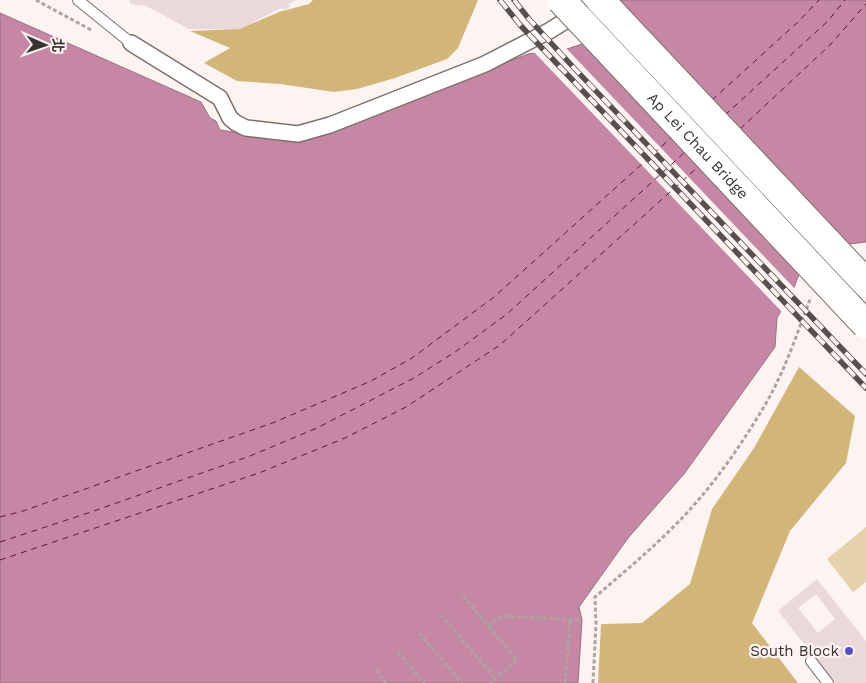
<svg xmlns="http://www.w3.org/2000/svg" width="866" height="683" font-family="'Work Sans','Noto Sans TC',sans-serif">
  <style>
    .green { fill: #e3d2ac }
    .forest { fill: #d2b679 }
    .water { fill: #c687a4; stroke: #9c6e82 }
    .pier { fill: #fdf4f1 }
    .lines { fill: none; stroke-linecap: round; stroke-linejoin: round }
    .ferry { stroke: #5e133e; stroke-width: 1; stroke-dasharray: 6 5; stroke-linecap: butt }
    .building { fill: #ead9da; fill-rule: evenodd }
    .service-casing { stroke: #7e716c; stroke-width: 12 }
    .pedestrian-casing { stroke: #7e716c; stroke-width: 18 }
    .path { stroke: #aca4a1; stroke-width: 3; stroke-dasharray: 4 2.5; stroke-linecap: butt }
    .service { stroke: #fff; stroke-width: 10 }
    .pedestrian { stroke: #fff; stroke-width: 15 }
    .rail-casing { stroke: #564f4d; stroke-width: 5.5 }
    .rail { stroke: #fdf4f1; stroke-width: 4; stroke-dasharray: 11; stroke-linecap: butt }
    .secondary-bridge-casing { stroke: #7e716c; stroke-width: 30; stroke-linecap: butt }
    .secondary-bridge { stroke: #fff; stroke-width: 28 }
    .poi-dot { fill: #5251c8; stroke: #fdf4f1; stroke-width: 2 }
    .labels { text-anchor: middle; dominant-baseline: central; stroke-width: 4.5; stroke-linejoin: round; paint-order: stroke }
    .street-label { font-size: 15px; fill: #393331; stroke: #fdf4f1 }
    .poi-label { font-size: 15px; fill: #393331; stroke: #fdf4f1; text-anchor: end }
  </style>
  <rect width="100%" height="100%" fill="#fdf4f1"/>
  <!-- green -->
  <path class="green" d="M866,527V582L853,592L827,559Z"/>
  <!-- forest -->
  <path class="forest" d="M313,0H478L458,48L447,59L395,78L357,89L334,92L280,84L237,81L204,63L230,48L190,31L239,29L279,12L309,4Z
    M799,367L855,416L846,463L790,531L752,623L798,683H598L601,624L642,623L690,584L712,509L754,448Z"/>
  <!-- water -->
  <path class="water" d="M618,0H866V242L833,246L818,254L800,272L793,290L777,318L775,347L684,474L628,538L579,607L582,620L578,683H0V13L201,102L210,118L216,121L220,130L299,142L528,54L567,49L585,43Z"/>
  <!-- pier -->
  <path class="pier" d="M565,47L796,290L783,313L533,51Z"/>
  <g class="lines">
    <!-- ferry -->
    <path class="ferry" d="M712,100L798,22L819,0
      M725,115L828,21L845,0
      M740,129L830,45L866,4
      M0,517L23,511L275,422L371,381L412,358L494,297L672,137
      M0,542L91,512L250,456L317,428L414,378L455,352L507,314L685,152
      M0,560L259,473L345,438L406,407L500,345L699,166"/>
  </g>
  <!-- building -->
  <path class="building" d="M129,0H297L288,4L290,7L284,10L283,7L240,29H189L146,6L136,5L130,3Z
    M817,579L866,641V683H835L778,611ZM816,594L835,619L818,633L798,608Z"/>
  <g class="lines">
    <!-- service casing -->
    <g class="service-casing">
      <path id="service" d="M78,0L131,43
        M811,661L828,683"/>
    </g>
    <!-- pedestrian casing -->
    <g class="pedestrian-casing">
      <path id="pedestrian" d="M131,43L220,98L230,118L236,123L246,128L298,134L330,125L485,64L549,31L570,18L592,0"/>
    </g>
    <!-- path -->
    <path class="path" d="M36,0L93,31
      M463,596L517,660L490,683
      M441,615L495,678
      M488,626L501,616L582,620
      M419,633L462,683
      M398,652L424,683
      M376,670L386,683
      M565,683L570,620
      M593,683L596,624L595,597C631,566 669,535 700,498C724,470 746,437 765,405C785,371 797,333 811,297"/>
    <!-- service -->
    <use href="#service" class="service"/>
    <!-- pedestrian -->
    <use href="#pedestrian" class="pedestrian"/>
    <!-- rail casing -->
    <g class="rail-casing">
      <path id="rail" d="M500,0L521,26L866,388
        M514,0L529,19L574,68L866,374"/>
    </g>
    <!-- rail -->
    <use href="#rail" class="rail"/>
    <!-- secondary-bridge casing -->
    <g class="secondary-bridge-casing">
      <g id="secondary-bridge">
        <path id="s1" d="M561,0L866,325"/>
        <path d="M600,0L866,283"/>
      </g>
    </g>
    <!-- secondary-bridge -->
    <use href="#secondary-bridge" class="secondary-bridge"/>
  </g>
  <!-- markers -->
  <circle class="poi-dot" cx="849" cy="651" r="5"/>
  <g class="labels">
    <!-- street labels -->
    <g class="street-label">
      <text stroke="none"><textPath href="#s1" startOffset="200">Ap Lei Chau Bridge</textPath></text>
    </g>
    <!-- poi labels -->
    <g class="poi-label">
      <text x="839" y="651">South Block</text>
    </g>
  </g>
  <!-- north arrow -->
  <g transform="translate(45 45) rotate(92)" stroke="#fdf4f1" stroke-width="4" paint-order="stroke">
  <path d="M0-4L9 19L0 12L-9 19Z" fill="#393331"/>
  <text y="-8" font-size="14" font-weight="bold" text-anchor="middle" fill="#393331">北</text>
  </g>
</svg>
